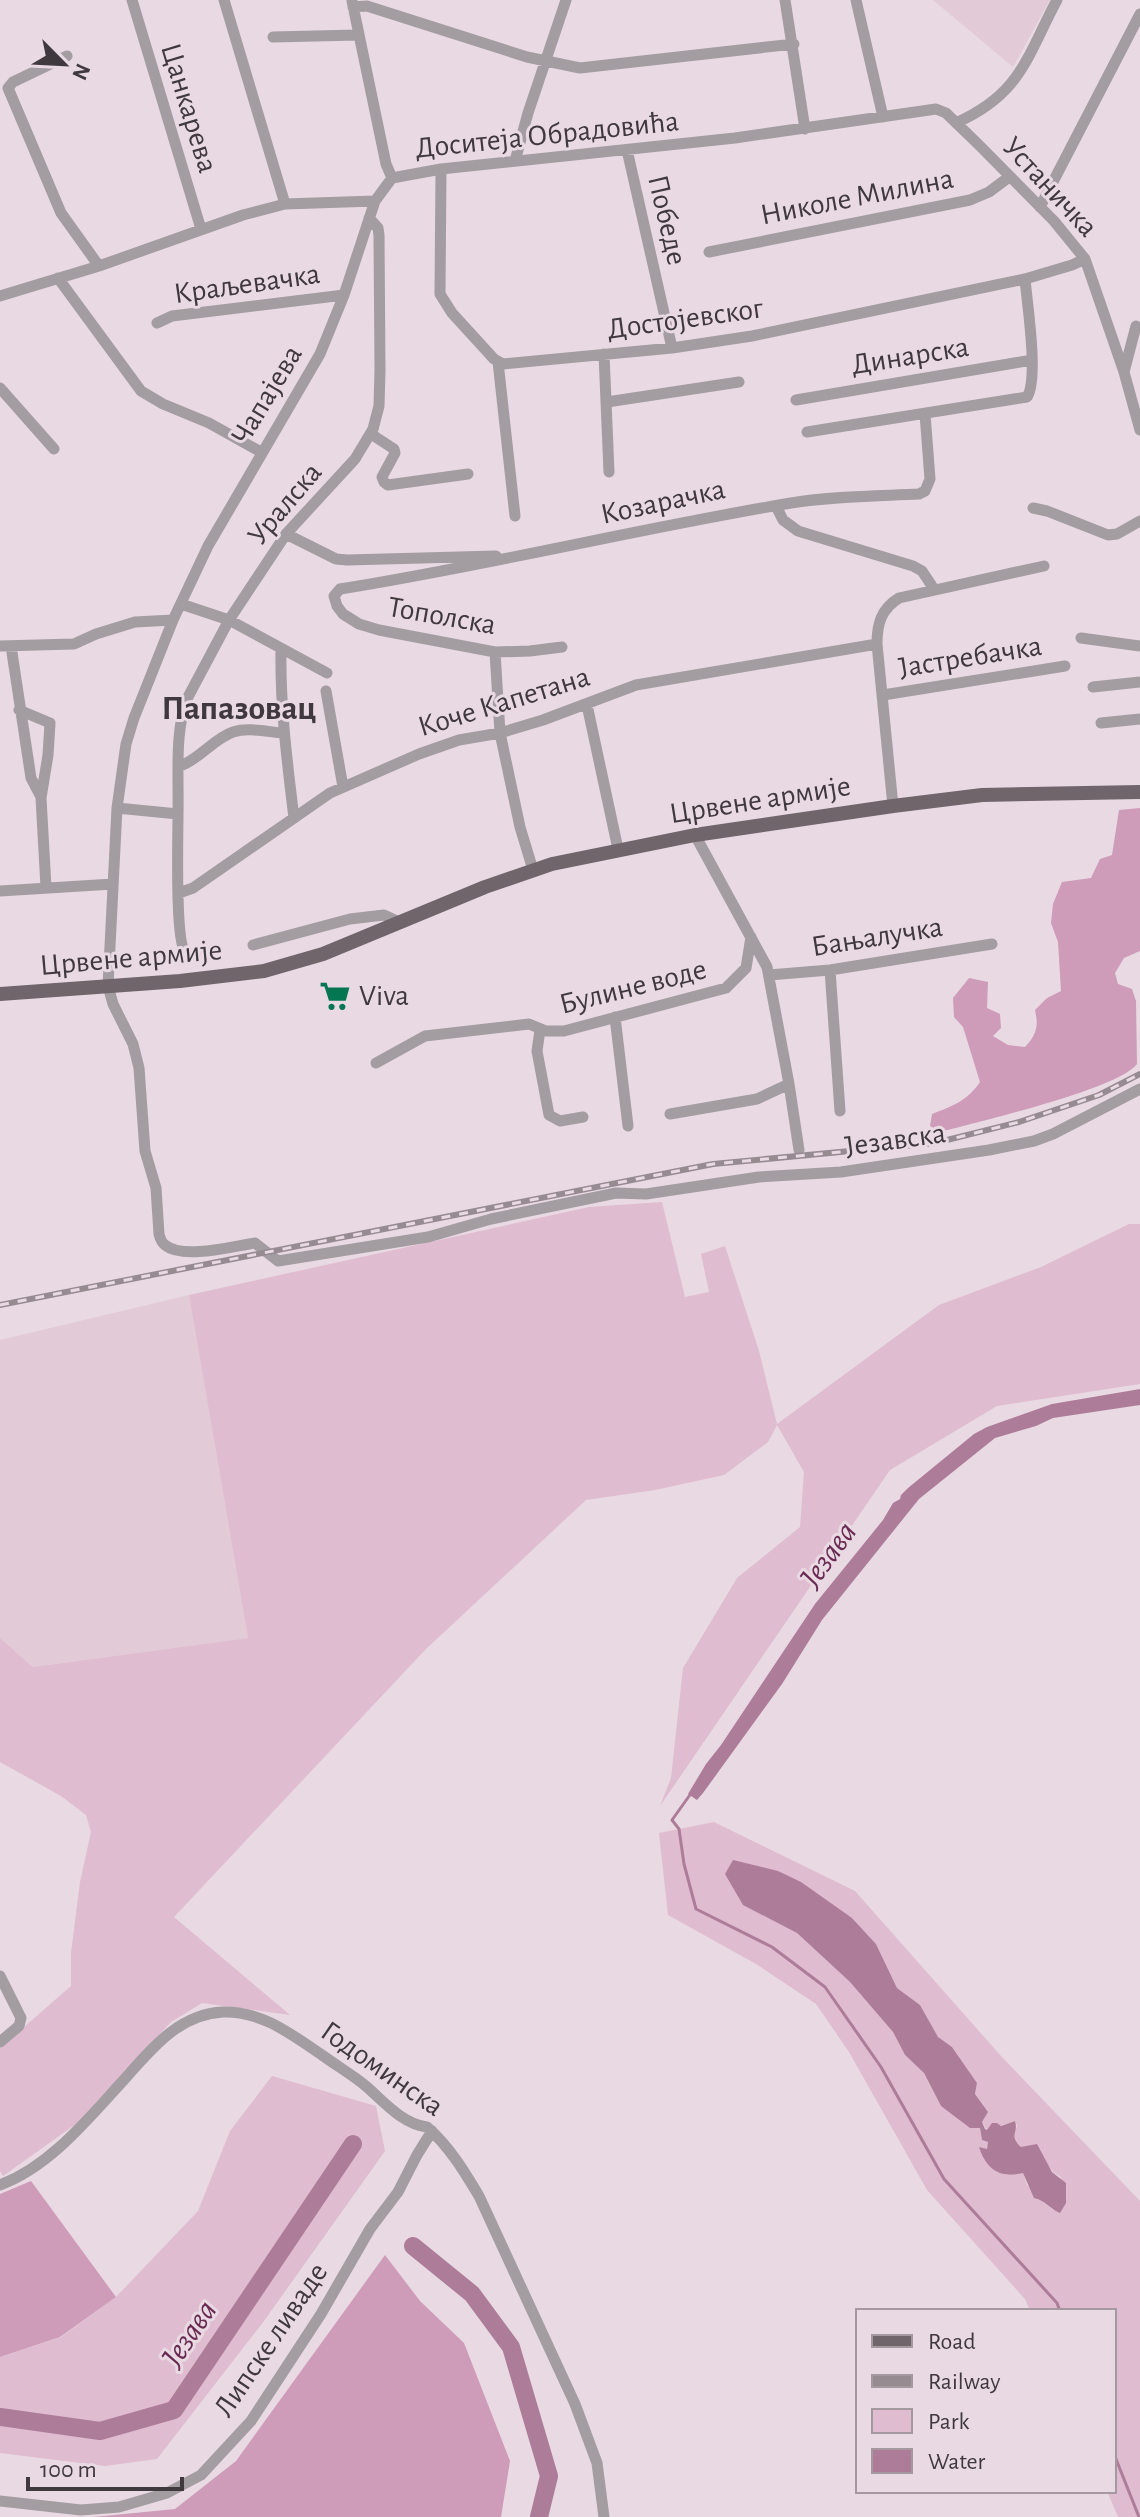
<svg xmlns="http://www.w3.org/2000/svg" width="1140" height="2517" font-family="'Alegreya Sans',sans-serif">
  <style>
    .built { fill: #e2cad7 }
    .green { fill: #dfbcd0; fill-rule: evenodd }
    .forest { fill: #ce9bb9 }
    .water { fill: #ad7c99 }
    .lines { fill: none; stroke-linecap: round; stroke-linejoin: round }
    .stream { stroke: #ad7c99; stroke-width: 3 }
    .river { stroke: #ad7c99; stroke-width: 18 }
    .minor { stroke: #a39ca0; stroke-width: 11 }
    .major { stroke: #70656b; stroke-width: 14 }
    .rail-casing { stroke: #978b92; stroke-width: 6 }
    .rail { stroke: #e9d9e2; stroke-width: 3; stroke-dasharray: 9; stroke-linecap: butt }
    .labels { text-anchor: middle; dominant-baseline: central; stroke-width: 6; stroke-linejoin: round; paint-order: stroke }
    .street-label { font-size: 30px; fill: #3f383c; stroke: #e9d9e2 }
    .poi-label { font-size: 30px; fill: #3f383c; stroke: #e9d9e2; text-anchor: start }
    .water-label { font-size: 32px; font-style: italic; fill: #692b53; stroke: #e9d9e2 }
    .quarter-label { font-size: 34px; font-weight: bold; fill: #3f383c; stroke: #e9d9e2 }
  </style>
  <rect width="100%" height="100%" fill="#e9d9e2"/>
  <!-- built -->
  <path class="built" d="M933,0H1050L1013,67Z
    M189,1295L248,1638L33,1667L0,1638V1340Z"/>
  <!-- green -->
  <path class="green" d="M662,1202L685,1297L709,1292L701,1254L725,1246L759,1351L777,1424L939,1305L1041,1267L1129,1224H1140V1384L997,1406L890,1470L660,1806L671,1778L683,1668L737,1578L800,1527L804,1472L777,1425L768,1442L724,1475L655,1490L586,1500L426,1649L174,1917L290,2015L202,2003L171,2022L76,2124L3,2176L0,2171V2048L71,1986V1953L80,1882L91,1832L86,1815L61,1796L0,1762V1638L33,1667L248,1638L189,1295L589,1207Z
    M714,1822L855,1891L1001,2056L1140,2201V2517H1118L1107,2491H1114V2311H1030L1025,2299L927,2190L849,2052L816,2004L756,1964L668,1915L659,1833ZM826,1901L852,1918L876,1944L897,1988L920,2005L938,2038L952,2047L977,2083L975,2094L988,2112L982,2122L987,2130L1015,2121L1017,2126C1013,2135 1013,2140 1021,2147C1044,2148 1044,2168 1061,2177L1053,2210L1027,2185L1023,2172C996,2181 993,2167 980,2147L987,2150L988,2142L982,2140L980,2128L941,2106L924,2073L905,2055L893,2032L850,1982L797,1933L779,1923Z
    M272,2076L376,2106L385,2151L264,2321L157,2459L105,2466L0,2453V2357L61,2337L116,2297L198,2211L230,2131Z"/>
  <!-- forest -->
  <path class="forest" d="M1140,808V951L1124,958L1115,973L1118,984L1132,989L1136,1001L1137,1064C1118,1089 984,1120 948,1130L937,1131L930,1126L932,1114C953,1106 967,1101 980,1082L963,1027L954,1017L953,998L969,978L988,982L987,1008L1000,1014L1001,1028L993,1036L1008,1045L1025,1047C1036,1035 1039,1027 1035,1010L1047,998L1061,991L1058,942L1051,923L1053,904L1062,882L1091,878L1100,859L1112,855L1119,810Z
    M31,2181L116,2297L60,2337L0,2357V2194Z
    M385,2255L420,2301L464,2343L510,2461L501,2517H94L175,2509L236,2461Z"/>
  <!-- water -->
  <path class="water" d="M1140,1389V1405L1053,1418L1036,1426L995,1438L919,1499L822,1620L782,1684L703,1793L697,1800L688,1794L706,1764L721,1745L815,1604L883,1520L893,1503L900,1499L901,1495L908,1488L974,1434L987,1427L1052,1404Z
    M733,1860L778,1871L801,1882L852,1918L876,1944L897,1988L920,2005L938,2037L952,2047L977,2083L975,2094L988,2112L982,2122L985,2129L987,2130L992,2123H997L1001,2126L1015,2121C1019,2133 1008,2135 1021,2147L1037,2144L1052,2172L1066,2183V2203L1060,2213C1050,2209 1045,2200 1034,2198L1023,2173C1000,2179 986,2169 979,2147L987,2149L988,2142L982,2140L980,2128H970L941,2106L924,2073L905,2055L893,2032L850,1982L797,1933L743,1905L725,1874Z"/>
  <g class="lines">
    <!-- stream -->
    <path class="stream" d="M692,1792L672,1820L679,1829L684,1864L696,1909L772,1947L825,1987L881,2067L944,2179L1057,2303L1060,2311
      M1114,2454L1139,2517"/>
    <!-- river -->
    <path class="river" d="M413,2246L472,2294L511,2347L549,2476L539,2517
      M0,2417L100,2431L174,2410L353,2144"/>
    <!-- minor -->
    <path class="minor" d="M132,0L201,229
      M224,0L285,204
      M785,0L805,129
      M856,0L883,117
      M352,1L386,164L392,178
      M353,7L367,6L527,57L580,68L794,44
      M273,37L358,35
      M67,56L13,82L8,88L61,213L99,266
      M956,123C1021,94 1026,58 1057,0
      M627,150L672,348
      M515,161L528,113L566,0
      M441,169L440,294L452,313L494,359L503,364L672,348L752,336L1025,279L1072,265L1085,259
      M1040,207L1140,14
      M709,252L970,200L989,192L1009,177
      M58,278L141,391L163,404L209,423L261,452
      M0,296L99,266L243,215L285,204L375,201
      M157,323L172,316L344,295
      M604,354L609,472
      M498,362L515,516
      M1124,372L1136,326
      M0,388L54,449
      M796,400L1032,360
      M607,402L739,382
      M1140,430L1124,372L1085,259L1054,221L980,146L946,113L936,109L735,138L441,169L392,178L375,201L344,295L320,354L208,546L173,620L134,718L126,744L117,808L108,986L113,1004L133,1044L139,1068L145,1151L156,1188L159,1234C160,1238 162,1243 165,1245C183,1260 234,1246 255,1243L278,1261L428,1237L491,1219L616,1193L646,1194L759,1177L841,1172L989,1150L1034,1141L1053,1134L1140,1089
      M807,432L1027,397C1039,379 1027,303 1025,279
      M371,434L394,449L395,453L382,477L384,482L388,485L468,474
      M776,506L783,520L798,531L913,566L922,571L934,589
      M1033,508L1047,511L1108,535L1117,534L1140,521
      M286,534L336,559L347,560L496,556
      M181,604L229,620L327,673
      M1081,638L1140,646
      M0,646L74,644L96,634L135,622L173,620
      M11,646L31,778L41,797
      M562,647L530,651L495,652L379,630L359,624L343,614L337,606L334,596L340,589C491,565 640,528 791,503C833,496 877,496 919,494L925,491L930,479L925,414
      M281,649C280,706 287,761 294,818
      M495,652L500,733L520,827L533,870
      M1093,687L1140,682
      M326,691L343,787
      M883,695L1065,666
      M587,705L618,849
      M19,710L50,723L48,755L41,798L46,887
      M1101,723L1140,719
      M180,766C200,759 213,739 233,732C248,727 268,732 283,733
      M893,806L877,644C877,624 881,609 899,598L1044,566
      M117,808L178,814C179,777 174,730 188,697L229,620L286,534L355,459L373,429L379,406L380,370L379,235L378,228L369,218
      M178,814C178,836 175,939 185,952C186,953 189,954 190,955L214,952
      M695,835L767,967L789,1084L799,1150
      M0,891L113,884
      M179,893L193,888L330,793L419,754L459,740L500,733L543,720L636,685L877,644
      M253,945L350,919L384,915L401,923
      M830,970L840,1111
      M769,975L830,970L992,944
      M615,1017L628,1126
      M540,1030L537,1051L549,1115L560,1121L583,1117
      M376,1063L425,1036L529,1024L546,1031H564L726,988L746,968L751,937
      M670,1114L757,1099L789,1084
      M0,1976L21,2018L19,2026L0,2042
      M0,2185C49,2167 87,2120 121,2083C149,2052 177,2014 223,2012C262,2011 291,2034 322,2055C337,2066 353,2075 367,2087C385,2103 403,2124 427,2127C449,2146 464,2171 479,2196L575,2404L597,2463L604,2517
      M0,2501L81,2510L119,2507L167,2493L201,2475L251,2421L321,2314L370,2229L398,2192L417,2155L432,2131"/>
    <!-- major -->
    <path class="major" d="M0,994L180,981L264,971L323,954L485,887L552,864L695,835L893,806L982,795L1140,792"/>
    <!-- rail casing -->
    <g class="rail-casing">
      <path id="rail" d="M0,1305L713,1164L935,1143L1019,1122L1099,1095L1140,1074"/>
    </g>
    <!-- rail -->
    <use href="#rail" class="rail"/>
  </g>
  <!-- icons -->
  <defs>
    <g id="supermarket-bare" transform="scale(2.4)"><path d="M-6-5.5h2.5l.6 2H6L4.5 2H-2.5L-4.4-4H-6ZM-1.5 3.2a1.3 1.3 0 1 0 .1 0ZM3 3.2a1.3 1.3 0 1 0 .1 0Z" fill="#047752" stroke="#e9d9e2" stroke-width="2.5" paint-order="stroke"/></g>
  </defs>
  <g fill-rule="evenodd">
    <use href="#supermarket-bare" x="335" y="996"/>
  </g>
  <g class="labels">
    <!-- street labels -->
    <g class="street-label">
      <text transform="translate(189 108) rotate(73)">Цанкарева</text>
      <text transform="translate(547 135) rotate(-6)">Доситеја Обрадовића</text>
      <text transform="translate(1050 187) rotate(47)">Устаничка</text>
      <text transform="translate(857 197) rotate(-11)">Николе Милина</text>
      <text transform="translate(667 220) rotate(77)">Победе</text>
      <text transform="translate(247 284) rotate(-8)">Краљевачка</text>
      <text transform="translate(685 319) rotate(-8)">Достојевског</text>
      <text transform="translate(910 356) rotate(-9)">Динарска</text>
      <text transform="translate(267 395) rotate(-59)">Чапајева</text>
      <text transform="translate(663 502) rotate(-12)">Козарачка</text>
      <text transform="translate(285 504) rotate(-50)">Уралска</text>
      <text transform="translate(442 616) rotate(10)">Тополска</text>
      <text transform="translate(970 657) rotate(-9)">Јастребачка</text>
      <text transform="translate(504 702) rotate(-17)">Коче Капетана</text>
      <text transform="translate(760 800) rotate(-9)">Црвене армије</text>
      <text transform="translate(877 937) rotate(-9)">Бањалучка</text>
      <text transform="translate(131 958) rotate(-5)">Црвене армије</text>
      <text transform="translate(633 987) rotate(-14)">Булине воде</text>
      <text transform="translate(895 1140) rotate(-8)">Језавска</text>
      <text transform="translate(382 2069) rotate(35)">Годоминска</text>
      <text transform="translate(271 2340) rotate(-56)">Липске ливаде</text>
    </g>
    <!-- poi labels -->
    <g class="poi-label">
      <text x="359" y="996">Viva</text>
    </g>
    <!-- water labels -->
    <g class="water-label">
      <text transform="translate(828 1555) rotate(-54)">Језава</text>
      <text transform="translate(189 2334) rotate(-56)">Језава</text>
    </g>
    <!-- quarter labels -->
    <g class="quarter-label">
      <text x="239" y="709">Папазовац</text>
    </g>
  </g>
  <!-- legend -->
  <rect x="856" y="2309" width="260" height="184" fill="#e9d9e2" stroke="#a599a0" stroke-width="2"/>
  <rect x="872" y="2335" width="40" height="12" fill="#70656b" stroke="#a599a0" stroke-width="2"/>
  <text x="928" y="2349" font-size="24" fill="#3f383c">Road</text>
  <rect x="872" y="2375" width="40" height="12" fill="#978b92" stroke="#a599a0" stroke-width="2"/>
  <text x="928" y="2389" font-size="24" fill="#3f383c">Railway</text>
  <rect x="872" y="2409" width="40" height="24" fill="#dfbcd0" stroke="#a599a0" stroke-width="2"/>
  <text x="928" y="2429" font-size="24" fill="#3f383c">Park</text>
  <rect x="872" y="2449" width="40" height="24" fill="#ad7c99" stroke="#a599a0" stroke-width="2"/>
  <text x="928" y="2469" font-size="24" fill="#3f383c">Water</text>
  <!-- north arrow -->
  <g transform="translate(64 64) rotate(114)" stroke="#e9d9e2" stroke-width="6" paint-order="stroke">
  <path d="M0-6L14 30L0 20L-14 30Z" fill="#3f383c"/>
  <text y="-12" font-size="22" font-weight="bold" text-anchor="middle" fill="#3f383c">N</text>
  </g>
  <!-- scale -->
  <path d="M28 2477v12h154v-12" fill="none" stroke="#3f383c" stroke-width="4"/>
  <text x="40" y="2477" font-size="24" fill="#3f383c" stroke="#e9d9e2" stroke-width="6" paint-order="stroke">100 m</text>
</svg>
